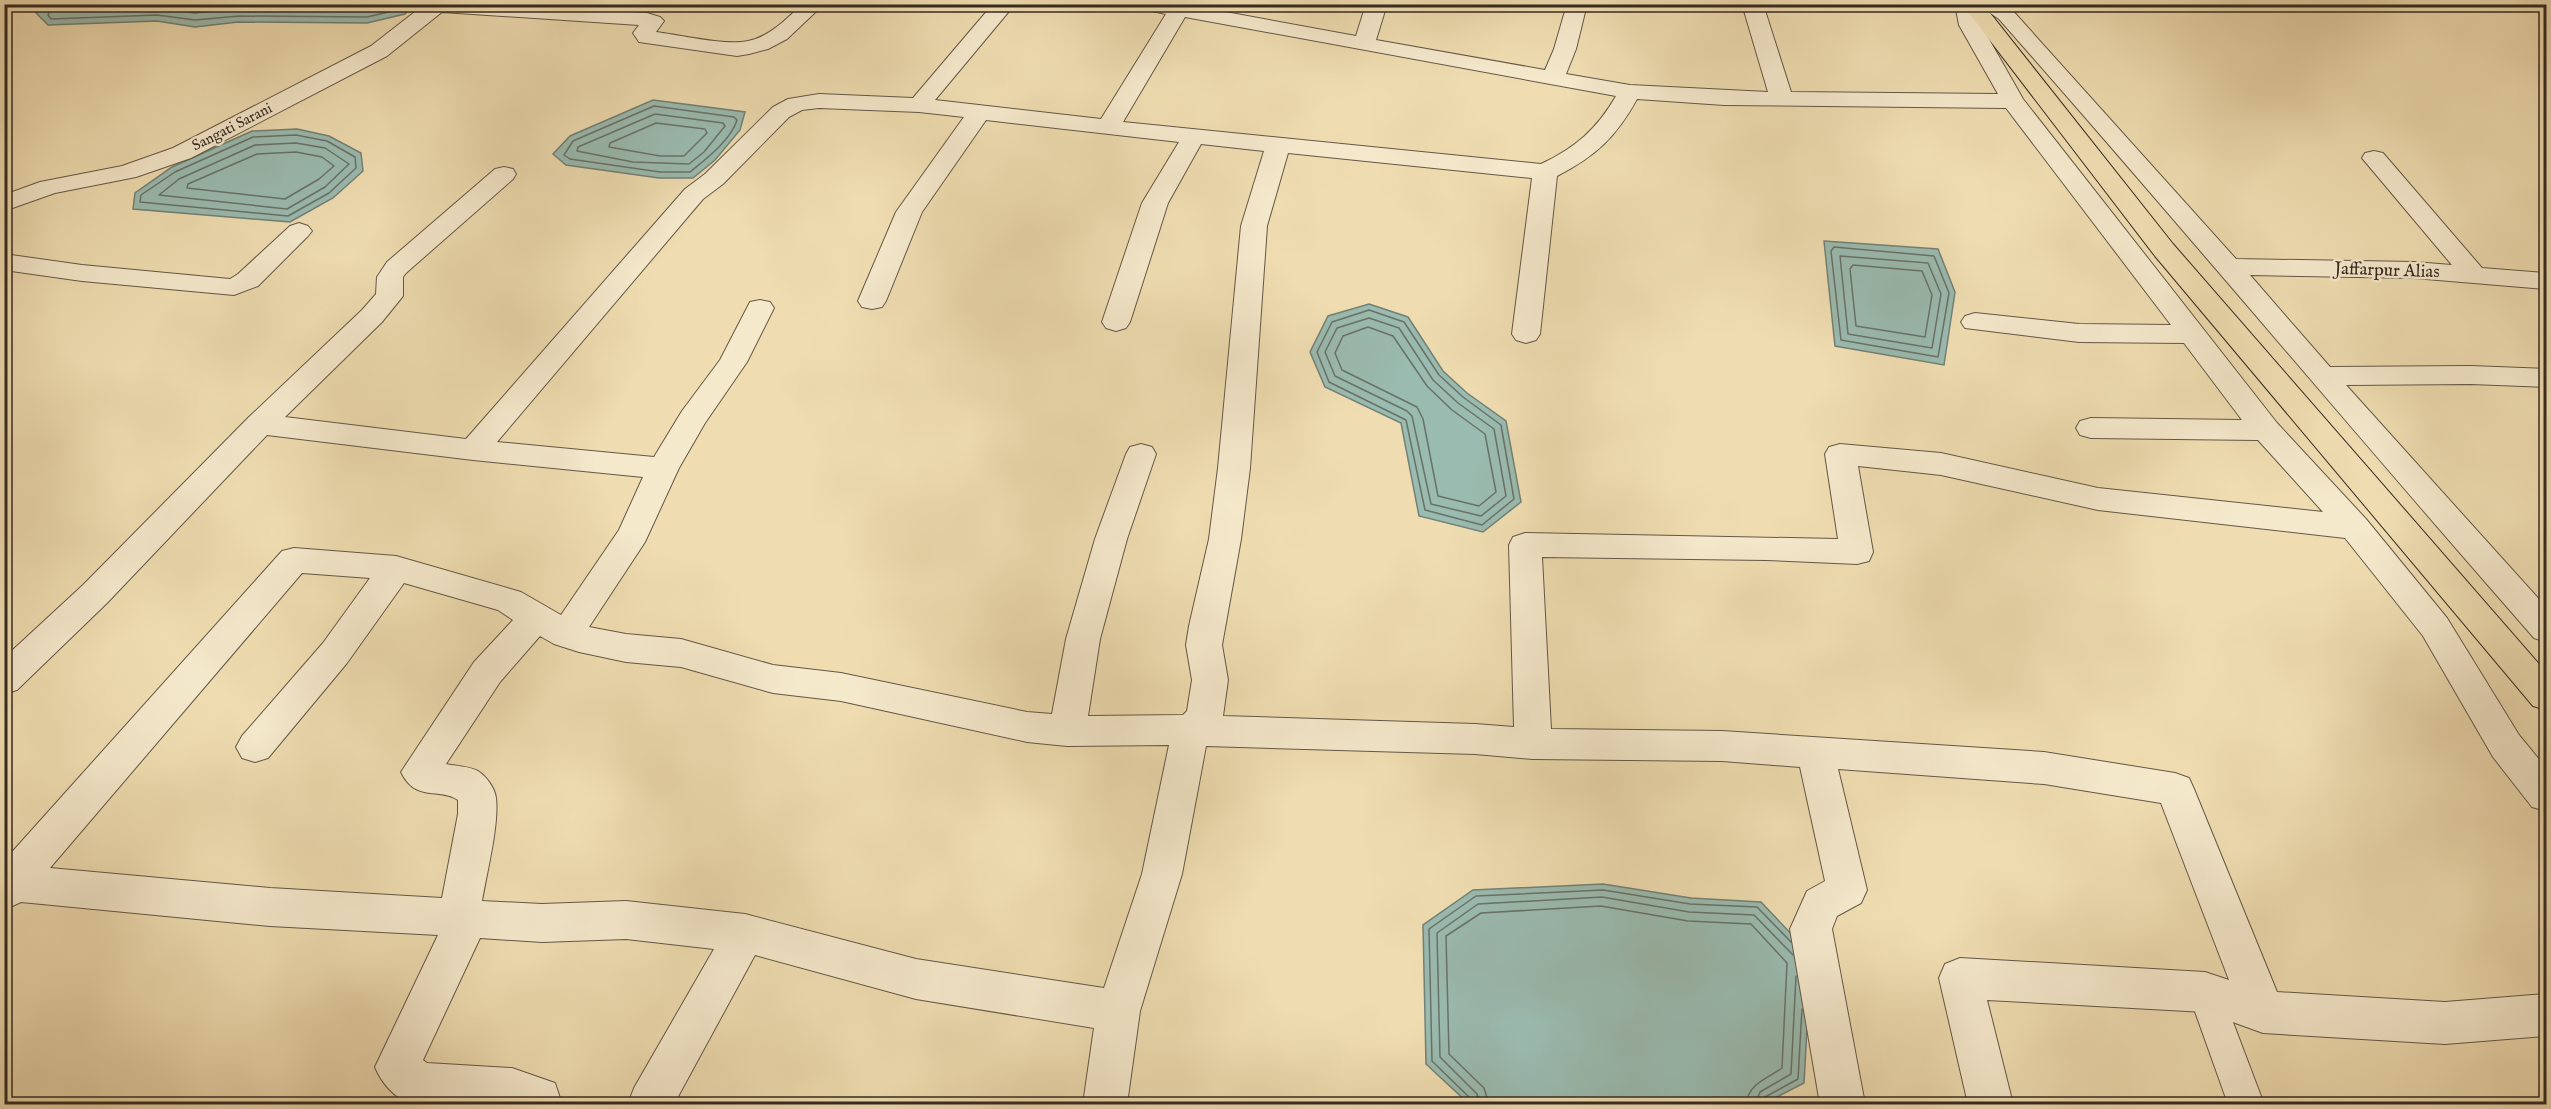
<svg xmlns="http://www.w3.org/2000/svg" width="2551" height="1109" font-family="'IM FELL English',serif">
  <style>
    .water { fill: #9abbb0; stroke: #728177; stroke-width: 1.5 }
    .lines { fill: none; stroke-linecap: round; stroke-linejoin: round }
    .shore { stroke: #687269; stroke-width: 1.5 }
    .lane-casing { stroke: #645746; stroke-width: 2 }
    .street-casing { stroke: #645746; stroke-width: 2 }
    .primary-casing { stroke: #352a22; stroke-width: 2 }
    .lane { fill: #f5e9cc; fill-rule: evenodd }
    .street { fill: #f5e9cc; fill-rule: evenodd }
    .primary { fill: #efddb1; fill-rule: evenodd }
    .labels { text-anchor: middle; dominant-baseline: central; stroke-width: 5; stroke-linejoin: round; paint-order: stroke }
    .far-street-label { font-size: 15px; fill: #352a22; stroke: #f5e9cc }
    .street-label { font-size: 18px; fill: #352a22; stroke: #f5e9cc }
  </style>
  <rect width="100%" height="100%" fill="#efddb1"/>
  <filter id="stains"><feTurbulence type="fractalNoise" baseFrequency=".00333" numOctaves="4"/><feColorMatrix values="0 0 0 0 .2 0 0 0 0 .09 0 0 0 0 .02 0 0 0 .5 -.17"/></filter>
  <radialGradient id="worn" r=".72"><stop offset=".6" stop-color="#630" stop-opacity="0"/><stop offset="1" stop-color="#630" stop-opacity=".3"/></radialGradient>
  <!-- water -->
  <path class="water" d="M51,4H414V5L405,14L367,23L238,22L195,27L157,21L48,25L36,13Z
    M653,100L745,112L740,130L715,160L693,178H659L566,165L553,154L570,136Z
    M297,129L329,136L361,153L363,171L333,198L290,222L133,209L135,193L172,167L252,131Z
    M1824,241L1938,249L1955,292L1944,365L1835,346Z
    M1369,304L1408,317L1443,371L1467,393L1506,421L1521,502L1483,532L1419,516L1401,423L1325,387L1310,352L1328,316Z
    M1603,884L1691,898L1761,902L1811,955L1804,1083L1763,1104H1469L1426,1064L1423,925L1473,890Z"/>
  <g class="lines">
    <!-- shore -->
    <path class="shore" d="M52,4L48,15L51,19L157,15L195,20L239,16L367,17L401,9L406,4
      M60,4L63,11L157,7L195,13L239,8L366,10L386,4
      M654,106L734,117L737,120C731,140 706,159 690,172H660L570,159L564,155L573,141Z
      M655,114L723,123L725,126L704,152L689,164L633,162L577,151L578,147Z
      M656,123L705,129L707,133L684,156H660L609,147L610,143Z
      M296,135L327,141L355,157L356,168L329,193L288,216L140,202L141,195L175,172L253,137Z
      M296,143L325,148L349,164L325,187L287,209L159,195L179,179L255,145Z
      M296,152L322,157L334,166L319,179L285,199L187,188L188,184L257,154Z
      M1834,247L1934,256L1949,293L1938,357L1841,340L1831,251Z
      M1840,256L1928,263L1941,294L1932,348L1848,334Z
      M1853,265L1922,271L1932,295L1925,337L1856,326L1850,269Z
      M1369,310L1404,322L1439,375L1463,397L1501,425L1514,499L1482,525L1425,510L1406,420L1329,382L1317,352L1332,322Z
      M1369,318L1399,328L1433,380L1458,403L1494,429L1506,496L1481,516L1431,504L1412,416L1407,411L1335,376L1325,352L1337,328Z
      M1368,327L1393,336L1427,386L1452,410L1485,434L1496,492L1479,506L1438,496L1423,419L1417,407L1342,370L1335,353L1343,336Z
      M1472,1104L1470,1098L1432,1061L1429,929L1476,896L1603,890L1690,904L1757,907L1791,942
      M1480,1104L1477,1094L1440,1057L1437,933L1478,904L1602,897L1689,912L1754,915L1793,955
      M1489,1104L1484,1088L1449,1054L1446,936L1481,913L1601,906L1688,921L1751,924L1787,963L1782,1068C1767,1079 1749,1083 1746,1104
      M1755,1104L1760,1092L1791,1074L1796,976
      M1762,1104L1765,1097L1798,1079L1802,1009"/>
    <!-- lane casing -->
    <g class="lane-casing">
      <path id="lane" d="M2205,975L2217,980L2264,1104H2228L2188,992L2193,980Z"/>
    </g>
    <!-- street casing -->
    <g class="street-casing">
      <path id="street" d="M425,4H524L647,13L660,17L664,21L656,32C680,35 726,46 748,41C769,37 787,19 802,4H824L787,39L768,49L749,54L737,56L639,42L633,33L639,25L442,12L387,56L191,158L136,177L55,193L4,211V195L40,182L122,166L173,148L371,46Z
        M993,4H1015L935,100L1101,119L1166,14L1138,8L1135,4H1182L1356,36L1366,4H1387L1376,40L1545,70L1554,49L1567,4H1587L1576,49L1566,74L1630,85L1768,92L1742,4H1763L1791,92L1998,94L1959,25L1955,4H1975L1981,25L2023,99L2277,423L2366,519L2447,618L2519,735L2546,768V811L2532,807L2493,757L2423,636L2345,538L2098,510L1941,475L1858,466L1873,552L1869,561L1857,564L1766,560L1542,557L1551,729L1722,731L2044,752L2175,773L2189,778L2194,789L2277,992L2445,1002L2546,994V1036L2445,1044L2263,1033L2205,1012L1987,1000L2013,1104H1968L1939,978L1945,964L1960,958L2205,972L2229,980L2161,803L2044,784L1838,769L1867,890L1861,903L1837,916L1832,929L1865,1104H1820L1790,929L1807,891L1825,881L1800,767L1722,761L1533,759L1475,754L1206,746L1182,874L1140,1011L1127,1104H1083L1094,1028L916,999L755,955L674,1104H628L634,1088L714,949L626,939L542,942L480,938L423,1060L427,1063L512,1068L555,1083L562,1104H411C394,1097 382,1084 375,1067L438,935L270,926L21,902L4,910V861L282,551L294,548L396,556L521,592L561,615L619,530L643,477L473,460L267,435L107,603L17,690L4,694V658L83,585L249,417L362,310L376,294L377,277L387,262L495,169L504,167L513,169L516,174L513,179L406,273L403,277V296L382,322L285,417L466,439L685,189L705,174L773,107L788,99L819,94L913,98ZM1185,17L1616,96C1597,129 1575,148 1541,164L1123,122ZM1637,99L1724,105L2006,108L2171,325L2079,324L1975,313L1965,316L1961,322L1965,328L2079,342L2184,343L2242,420L2091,418L2080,421L2076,428L2080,435L2091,438L2258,440L2323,512L2098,488L1941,453L1840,444L1829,447L1825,454L1838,539L1525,533L1513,537L1509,545L1514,727L1475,724L1223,716L1228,680L1222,645L1241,539L1250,468L1267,226L1288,153L1532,178L1512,334L1516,340L1526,343L1536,340L1540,334L1557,176C1596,156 1616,137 1637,99ZM819,108L919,112L964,117L896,212L858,301L862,307L872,309L882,307L886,301L922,212L986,120L1179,142L1142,203L1102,322L1106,328L1116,331L1126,328L1130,322L1168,203L1201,144L1264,151L1241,226L1218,468L1209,539L1189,626L1186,645L1192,680L1187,711L1183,715L1088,716L1100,639L1127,539L1156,454L1152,447L1141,444L1130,447L1126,454L1095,539L1066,639L1052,714L1027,712L841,673L773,665L681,639L626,634L589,627L645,542L679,468L705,423L747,362L774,308L770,302L760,300L750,302L720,360L682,411L654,457L497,442L703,199L723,184L789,117L802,110ZM302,573L370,578L323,643L242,736L236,747L242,758L255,762L268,758L347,663L404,583L498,610L513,620L474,662L401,772C416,803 439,787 458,800V814L442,898L270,888L50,868ZM540,636L554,644L579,652L626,662L681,667L773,693L841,701L1027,742L1067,746L1169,745L1142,874L1104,988L916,959L745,914L626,901L542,904L482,901C487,871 499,826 496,798C495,788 486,776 478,771C468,766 456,766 446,764L500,682Z
        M1977,4H2003L2013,11L2236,259L2414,262L2452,265L2362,158L2365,153L2374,151L2383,153L2482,268L2546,273V289L2414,278L2250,275L2330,367L2471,366L2546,369V387L2471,384L2346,385L2546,607V642L2534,638C2354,433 2180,224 1999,19Z
        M299,223L308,226L312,231L308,236L258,286L234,295L82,281L4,270V254L82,265L230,279L238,274L290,226Z"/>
    </g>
    <!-- primary casing -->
    <g class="primary-casing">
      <path id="primary" d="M1962,4H1983L2173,244L2546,672V710L2533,706L2155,256Z"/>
    </g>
    <!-- lane -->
    <use href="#lane" class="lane"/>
    <!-- street -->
    <use href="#street" class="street"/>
    <!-- primary -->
    <use href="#primary" class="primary"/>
  </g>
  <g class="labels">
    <!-- far-street labels -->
    <g class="far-street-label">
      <text transform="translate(232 127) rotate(-27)">Sangati Sarani</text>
    </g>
    <!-- street labels -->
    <g class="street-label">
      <text transform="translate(2387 271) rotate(2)">Jaffarpur Alias</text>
    </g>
  </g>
  <!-- margin -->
  <rect width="2551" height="1109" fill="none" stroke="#efddb1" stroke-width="24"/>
  <rect x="6" y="6" width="2539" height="1097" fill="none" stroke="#352a22" stroke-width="3"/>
  <rect x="12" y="12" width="2527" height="1085" fill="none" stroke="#352a22" stroke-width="1.5"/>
  <rect width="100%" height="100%" filter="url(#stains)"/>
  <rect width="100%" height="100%" fill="url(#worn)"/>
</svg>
